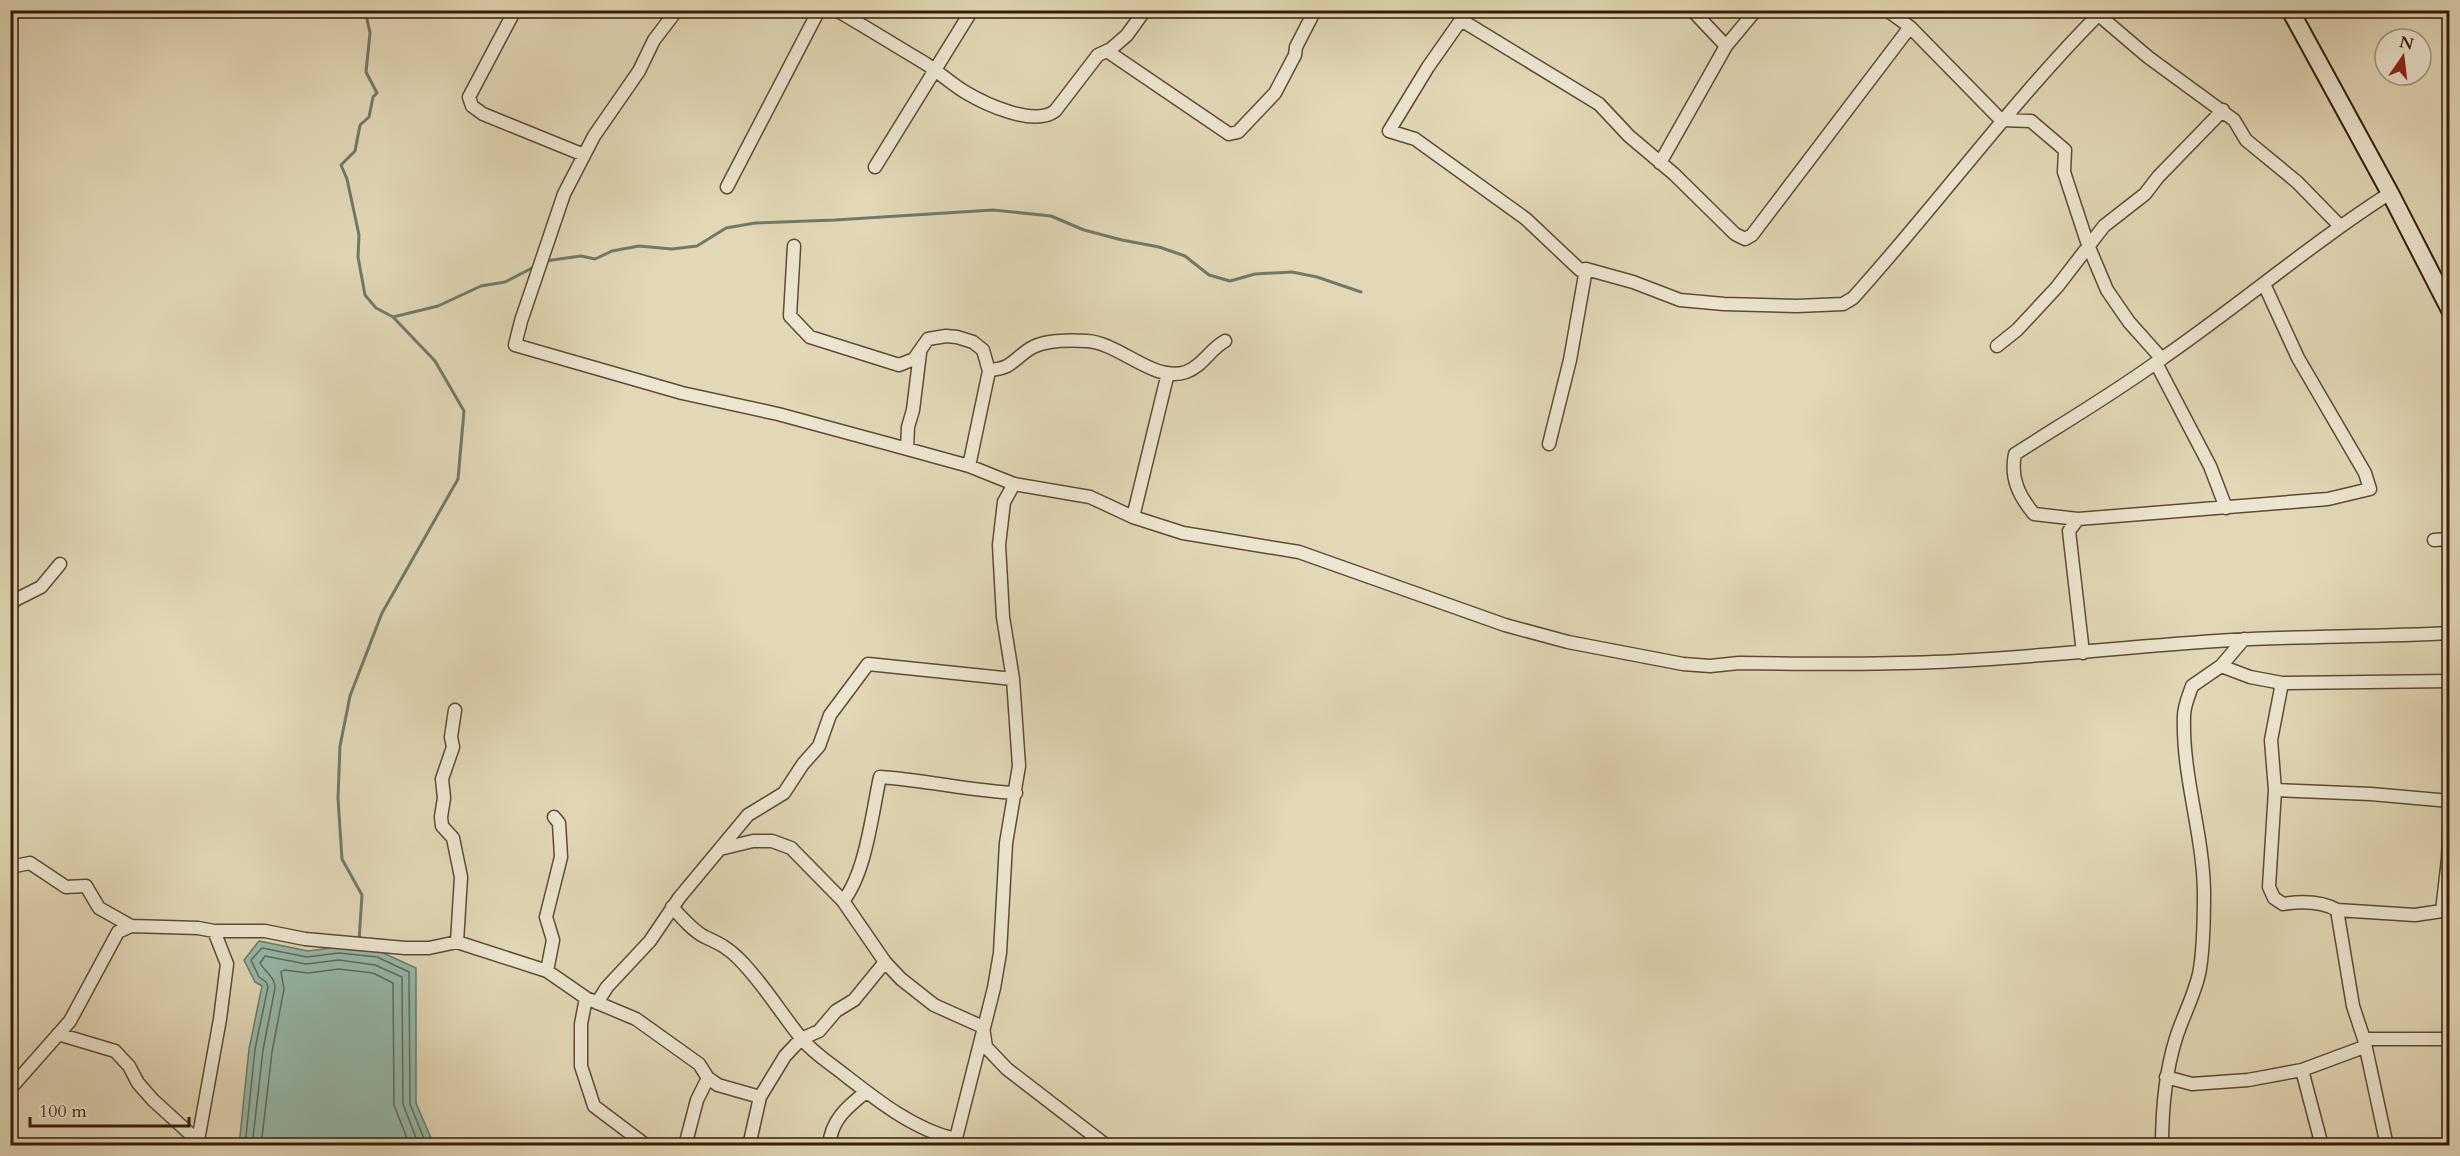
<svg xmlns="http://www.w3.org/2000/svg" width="2460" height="1156" font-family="Cardo,serif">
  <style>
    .water { fill: #95baac; stroke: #6e7b6a; stroke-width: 1.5 }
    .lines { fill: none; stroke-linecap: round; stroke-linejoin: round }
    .shore { stroke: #646b5a; stroke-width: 1.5 }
    .stream { stroke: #6e7b6a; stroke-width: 3 }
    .street-casing { stroke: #604b33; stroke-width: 15 }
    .secondary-casing { stroke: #341c07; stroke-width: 20 }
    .street { stroke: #ece6d0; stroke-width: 12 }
    .secondary { stroke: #ece6d0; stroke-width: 16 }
  </style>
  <rect width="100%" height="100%" fill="#e2d8b6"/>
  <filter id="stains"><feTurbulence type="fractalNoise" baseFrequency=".00333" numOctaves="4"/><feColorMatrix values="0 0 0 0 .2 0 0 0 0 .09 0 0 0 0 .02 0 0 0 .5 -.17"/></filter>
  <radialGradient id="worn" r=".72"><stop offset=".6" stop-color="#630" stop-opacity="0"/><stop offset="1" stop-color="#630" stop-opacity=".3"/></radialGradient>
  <!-- water -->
  <path class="water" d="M259,941L308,951L338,947L379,951L416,968V1103L434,1145L239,1146L249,1049L262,986L255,982L244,960Z"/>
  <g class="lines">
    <!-- shore -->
    <path class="shore" d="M245,1146L255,1049L268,987L266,982L259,977L251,960L262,948L307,957L339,953L377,957L409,972L410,1104L427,1146
      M252,1146L263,1050L275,988C275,977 265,972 260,963L265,956L306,964L339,960L375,965L402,977L403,1104L419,1146
      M261,1146L272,1052L284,989L281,972L284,970L308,973L339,969L373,973L393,983L394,1105L410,1146"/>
    <!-- stream -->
    <path class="stream" d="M545,261L581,256L595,259L612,251L639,246L672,249L697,246L726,228L755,223L835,220L993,210L1051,216L1084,230L1122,240L1159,247L1185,256L1209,275L1230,281L1255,274L1292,272L1317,277L1361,292
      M393,317L438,306L481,286L505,282L534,267
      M359,941L362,895L342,859L338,798L340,746L350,696L382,613L458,479L464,411L435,361L393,317L376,308L365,295L358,257L359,235L347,179L341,165L355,151L360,125L369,117L373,97L377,93L366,72L370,33L365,10"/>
    <!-- street casing -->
    <g class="street-casing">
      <path id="street" d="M515,10L469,97L472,106L483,114L584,155
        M677,10L654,40L639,71L594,136L564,194L521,321L515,345L682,393L778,414L889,444L969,466L1014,484L1090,497L1133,517L1183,533L1299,552L1505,625L1568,642L1683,664L1710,666L1739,663C1803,664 1869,665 1934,662C2033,658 2132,646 2232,640C2304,636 2377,637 2450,633
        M836,10C866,27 894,45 923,62C938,71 950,83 965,92C985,104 1034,127 1055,111L1098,55L1111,49L1127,35L1145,10
        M1465,10L1461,20L1428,67L1389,131L1415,139L1526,219L1580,270L1586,269L1633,282L1680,300L1724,304L1797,306L1843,304L1853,298C1937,205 2010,104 2098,15
        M1887,10L1910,27L2001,120L2031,121L2065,150L2064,172L2088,245L2107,290L2129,322L2162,359
        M2094,11L2148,57L2234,120L2246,140L2297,182L2339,225
        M1461,20L1599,104L1629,136L1674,174L1735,234L1745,239L1752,235L1910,27
        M1726,46L1756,10
        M1107,51L1229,134L1238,132L1275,93L1295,55L1296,47L1315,10
        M1660,163L1726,46L1692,10
        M875,167L972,10
        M727,187L819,10
        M794,246L790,316L810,337L899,365L914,359L928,339L946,336L957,337L973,342L983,350L989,371L969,466
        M1997,346L2017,330L2057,287L2104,226L2145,194L2158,177L2223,110
        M2156,363L2210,466L2226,508
        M989,371C995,369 1001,369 1007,366C1016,361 1023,352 1033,347C1047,340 1071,340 1087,341C1120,343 1154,383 1186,372C1203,366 1210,349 1225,341
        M1549,444L1570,360L1586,269
        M907,449L908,427L913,410L920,353
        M1133,517L1168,373
        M2078,519L2034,514C2019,496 2010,478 2015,454C2062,424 2111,395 2157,362C2236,308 2309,245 2390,193
        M2434,540L2450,539
        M10,607L15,600L41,587L60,564
        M2083,653L2069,531L2078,519L2328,499L2370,489L2365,473L2298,358L2264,284
        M2221,666L2250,677L2282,683L2450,681
        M2282,683L2271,740L2275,790L2269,887L2274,898L2283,904C2302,901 2321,901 2337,910L2415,915L2442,911
        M455,710L451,737L453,747L442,779L444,798L441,817L442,826L453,838L461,877L457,942
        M2275,790L2371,794L2450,801
        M2450,812L2448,859L2442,911L2450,910
        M720,849L753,841H772L791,848L843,901L885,962L901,979L934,1005L983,1027L986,1047L1007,1069L1107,1146
        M10,867L30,863L66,887L86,886L99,908L131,926
        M843,901C866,873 872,813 880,777C926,780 971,791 1016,793
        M672,907C681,917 693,931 705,937C720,944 727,947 739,959C763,983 780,1012 801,1038C814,1054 830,1063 846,1076C878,1101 915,1130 955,1139
        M2337,910L2353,1006L2364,1039L2387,1146
        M547,971L553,940L546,917L561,857L559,823L554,817
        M586,998L581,1024V1066L594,1106L647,1146
        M597,1003L607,987L650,941L679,898L748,815L784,793L803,764L819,746L830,715L868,664L1013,679
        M58,1034L115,1051L129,1066L138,1083L153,1100L198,1141
        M2364,1039H2450
        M2302,1070L2322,1146
        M2166,1077L2192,1084L2248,1080L2302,1070L2364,1047
        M10,1089L70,1021L118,932L131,926L198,928L214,931H265L305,939L405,948H429L457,942L547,971L586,998L636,1019L699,1064L708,1078L718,1085L760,1097
        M197,1146L220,1019L227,964L214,931
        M685,1146L697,1100L708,1078
        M749,1146L760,1097L785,1056L801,1039L819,1031L836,1011L854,1000L885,962
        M829,1146C831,1120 847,1107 866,1092
        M954,1146L994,988L1000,953L1006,843L1019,766L1013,679L1003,617L999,545L1004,502L1014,484
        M2162,1146C2162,1108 2165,1073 2176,1038C2183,1016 2194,996 2199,974C2204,950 2204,917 2204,892C2203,832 2182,776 2184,716C2184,706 2189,695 2192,686L2221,666L2244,639"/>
    </g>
    <!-- secondary casing -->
    <g class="secondary-casing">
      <path id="secondary" d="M2290,10L2390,193L2450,310"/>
    </g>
    <!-- street -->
    <use href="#street" class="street"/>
    <!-- secondary -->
    <use href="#secondary" class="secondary"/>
  </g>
  <!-- margin -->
  <rect width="2460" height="1156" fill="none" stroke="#e2d8b6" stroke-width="36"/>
  <rect x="12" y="12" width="2436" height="1132" fill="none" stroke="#341c07" stroke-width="3"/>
  <rect x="18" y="18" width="2424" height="1120" fill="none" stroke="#341c07" stroke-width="1.5"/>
  <!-- north arrow -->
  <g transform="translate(2403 57) rotate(14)"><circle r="28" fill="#ece6d0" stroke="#a29580" stroke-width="1.5"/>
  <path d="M0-4.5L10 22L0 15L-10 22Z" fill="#8f2418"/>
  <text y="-9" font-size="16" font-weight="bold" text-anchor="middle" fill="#341c07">N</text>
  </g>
  <!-- scale -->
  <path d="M30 1117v9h159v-9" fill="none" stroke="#341c07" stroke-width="3"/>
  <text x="39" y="1117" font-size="18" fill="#341c07" stroke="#ece6d0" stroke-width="4.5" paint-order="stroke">100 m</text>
  <rect width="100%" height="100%" filter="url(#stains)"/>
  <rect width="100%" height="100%" fill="url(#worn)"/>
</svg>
